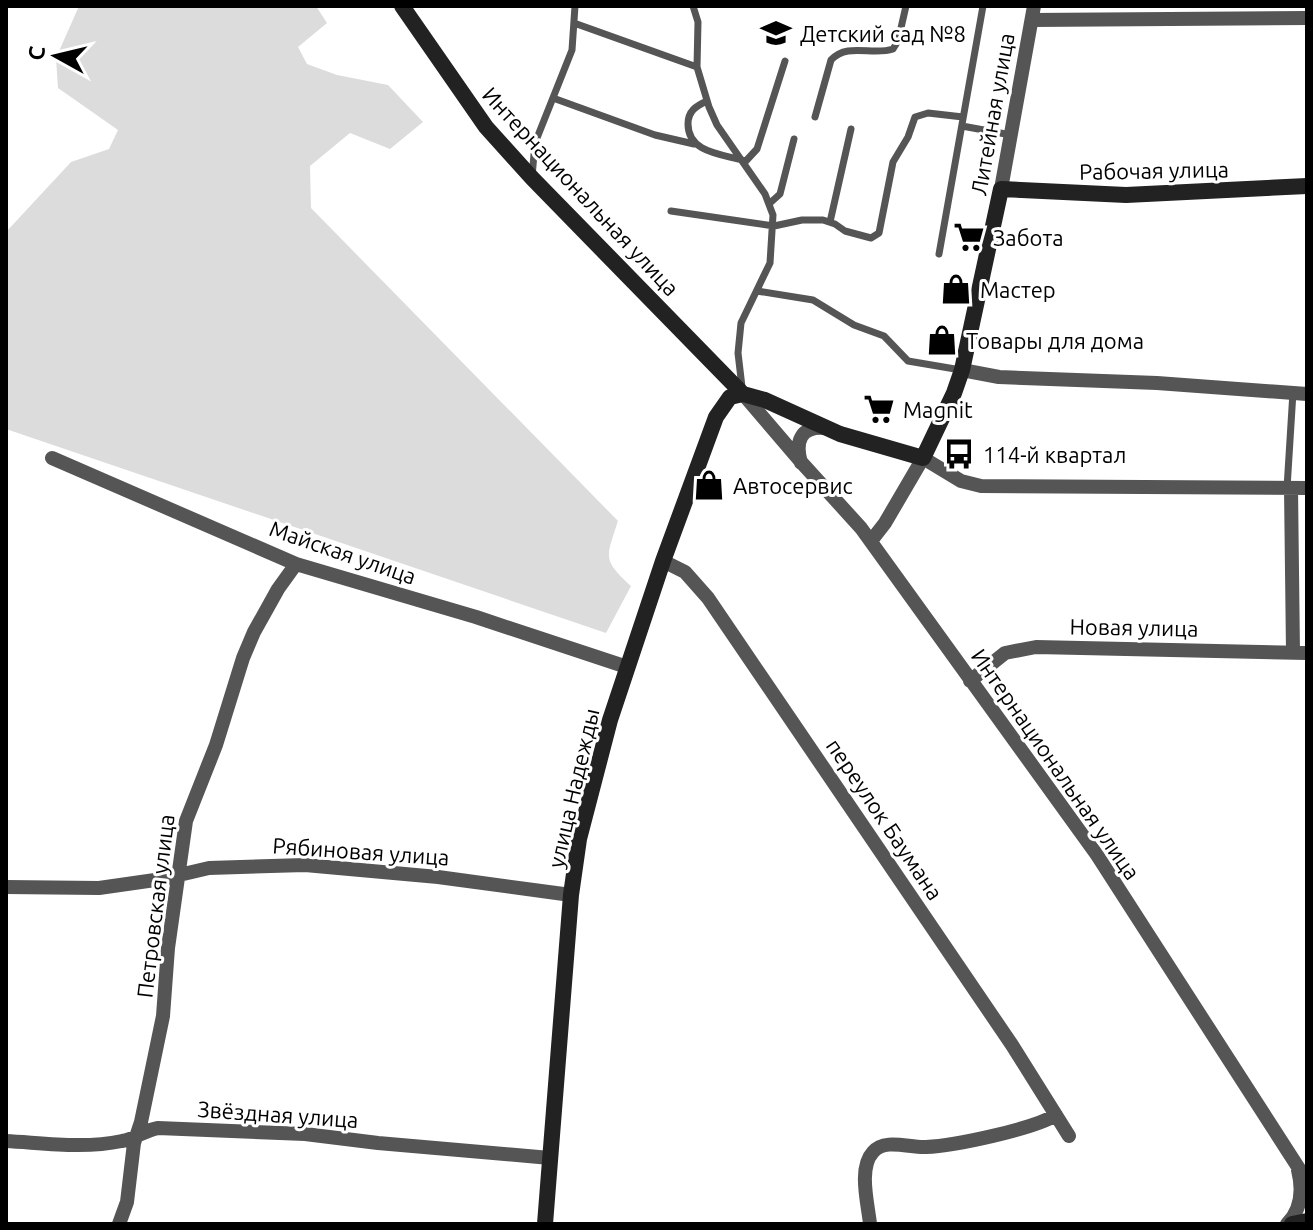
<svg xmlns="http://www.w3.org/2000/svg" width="1313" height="1230" font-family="Ubuntu,sans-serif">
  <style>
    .green { fill: #dcdcdc }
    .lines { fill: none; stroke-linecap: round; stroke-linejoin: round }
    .lane { stroke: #555; stroke-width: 7 }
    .street { stroke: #555; stroke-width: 14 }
    .secondary { stroke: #222; stroke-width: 16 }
    .labels { text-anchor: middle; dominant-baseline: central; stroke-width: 6; stroke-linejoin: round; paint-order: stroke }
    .poi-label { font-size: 22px; fill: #000; stroke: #fff; text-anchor: start }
    .street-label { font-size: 22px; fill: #000; stroke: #fff }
  </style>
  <rect width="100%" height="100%" fill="#fff"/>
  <!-- green -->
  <path class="green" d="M79,6H316L327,23L298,47L307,64L337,75L388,85L423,122L390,149L350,133L310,166L311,208L618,521C606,558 602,559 631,586L606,633L6,429V232L71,162L109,149L118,130L58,88L56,58Z"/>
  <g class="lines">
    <!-- lane -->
    <path class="lane" d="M693,6L698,22L697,67L709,107L717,125L765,194L773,215L770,263L741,323L738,353L742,387
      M574,23L697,67
      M553,98L655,135L694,144
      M707,101C696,106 688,111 688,124C688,152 720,154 742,160
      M815,117L831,60C848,42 872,56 893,49L898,41L906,6
      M962,126L1011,135
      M744,163L757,149L785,61
      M532,177L535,143L572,50L575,6
      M770,203L780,194L794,139
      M671,211L774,226L802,220H823L835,224L845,231L871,238L879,233L893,162L908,137L915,117L928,113L963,117
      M830,222L851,129
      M939,254L983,6
      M757,291L813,300L854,325L884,336L908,361L961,370
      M1287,488L1293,392"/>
    <!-- street -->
    <path class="street" d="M1032,20L1307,18
      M1001,189L1034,6
      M962,370L999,377L1157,383L1307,394
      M743,394L802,463L861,528L1097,855L1307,1181
      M52,458L296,564L476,617L627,667
      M801,463C795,442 800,426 825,428
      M1291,488L1293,652
      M871,541L885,523L923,458L961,481L981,486L1307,488
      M663,561L685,572L708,598L1012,1045L1069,1136
      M970,681L1005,653L1036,647L1307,653
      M6,887L99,888L162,879L209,868L305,865L438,877L571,895
      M6,1141C44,1143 84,1149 122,1141C135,1139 145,1130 158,1128L305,1134L378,1143L550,1158
      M119,1224L127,1202L134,1143L141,1122L163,1016L168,948L186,821L216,745L243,658L254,632L278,589L296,564
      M870,1224C868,1204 858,1168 873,1152C885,1138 909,1148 926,1147C954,1146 1033,1129 1056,1115
      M1287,1224C1302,1209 1303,1190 1298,1170"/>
    <!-- secondary -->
    <path class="secondary" d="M402,6L486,127L532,178L743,394L765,400L840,434L923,458L954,393L962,370L1001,189L1126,195L1307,186
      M545,1224L571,895L579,839L610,720L663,561L716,417L730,397L743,394
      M1292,1224L1307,1221"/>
  </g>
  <!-- icons -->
  <defs>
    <g id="school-bare" transform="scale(2.4)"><path d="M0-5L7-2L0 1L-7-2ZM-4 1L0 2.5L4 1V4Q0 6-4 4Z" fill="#000" stroke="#fff" stroke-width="2.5" paint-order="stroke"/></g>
    <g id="supermarket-bare" transform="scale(2.4)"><path d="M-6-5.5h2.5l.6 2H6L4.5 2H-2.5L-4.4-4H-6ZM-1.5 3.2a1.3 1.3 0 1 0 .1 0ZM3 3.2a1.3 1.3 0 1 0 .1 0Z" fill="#000" stroke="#fff" stroke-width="2.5" paint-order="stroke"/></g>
    <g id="shop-bare" transform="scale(2.4)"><path d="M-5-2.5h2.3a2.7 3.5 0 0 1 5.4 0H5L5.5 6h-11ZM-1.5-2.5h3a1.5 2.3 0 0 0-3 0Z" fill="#000" stroke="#fff" stroke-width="2.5" paint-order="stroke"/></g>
    <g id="bus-bare" transform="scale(2.4)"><path d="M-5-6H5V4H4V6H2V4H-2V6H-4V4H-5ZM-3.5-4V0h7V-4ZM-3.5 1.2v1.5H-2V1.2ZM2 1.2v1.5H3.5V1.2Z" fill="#000" stroke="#fff" stroke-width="2.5" paint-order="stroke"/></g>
  </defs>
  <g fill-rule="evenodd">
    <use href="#school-bare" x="776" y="33"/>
    <use href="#supermarket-bare" x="969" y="237"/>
    <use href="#shop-bare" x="956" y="289"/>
    <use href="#shop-bare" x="942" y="340"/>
    <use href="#supermarket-bare" x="879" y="409"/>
    <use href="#bus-bare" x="959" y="454"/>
    <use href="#shop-bare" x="709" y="485"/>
  </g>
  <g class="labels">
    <!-- poi labels -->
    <g class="poi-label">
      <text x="800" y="33">Детский сад №8</text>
      <text x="993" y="237">Забота</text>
      <text x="980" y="289">Мастер</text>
      <text x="966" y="340">Товары для дома</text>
      <text x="903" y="409">Magnit</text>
      <text x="983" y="454">114-й квартал</text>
      <text x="733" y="485">Автосервис</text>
    </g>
    <!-- street labels -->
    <g class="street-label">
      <text transform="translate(992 114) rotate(-80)">Литейная улица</text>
      <text transform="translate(1154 170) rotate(-1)">Рабочая улица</text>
      <text transform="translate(581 191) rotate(47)">Интернациональная улица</text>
      <text transform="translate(343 552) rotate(19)">Майская улица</text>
      <text transform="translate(1134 627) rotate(1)">Новая улица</text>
      <text transform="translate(1056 764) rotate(55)">Интернациональная улица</text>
      <text transform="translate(573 788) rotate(-77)">улица Надежды</text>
      <text transform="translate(885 819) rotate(56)">переулок Баумана</text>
      <text transform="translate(361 851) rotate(4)">Рябиновая улица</text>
      <text transform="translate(155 906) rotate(-83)">Петровская улица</text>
      <text transform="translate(278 1114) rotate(4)">Звёздная улица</text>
    </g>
  </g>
  <!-- border -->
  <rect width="1313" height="1230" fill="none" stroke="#000000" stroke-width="16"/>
  <!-- north arrow -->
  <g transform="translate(56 56) rotate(278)" stroke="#ffffff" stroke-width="6" paint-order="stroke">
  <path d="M0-6L14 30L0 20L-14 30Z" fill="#000000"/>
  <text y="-12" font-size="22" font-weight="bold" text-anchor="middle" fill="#000000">С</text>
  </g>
</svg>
